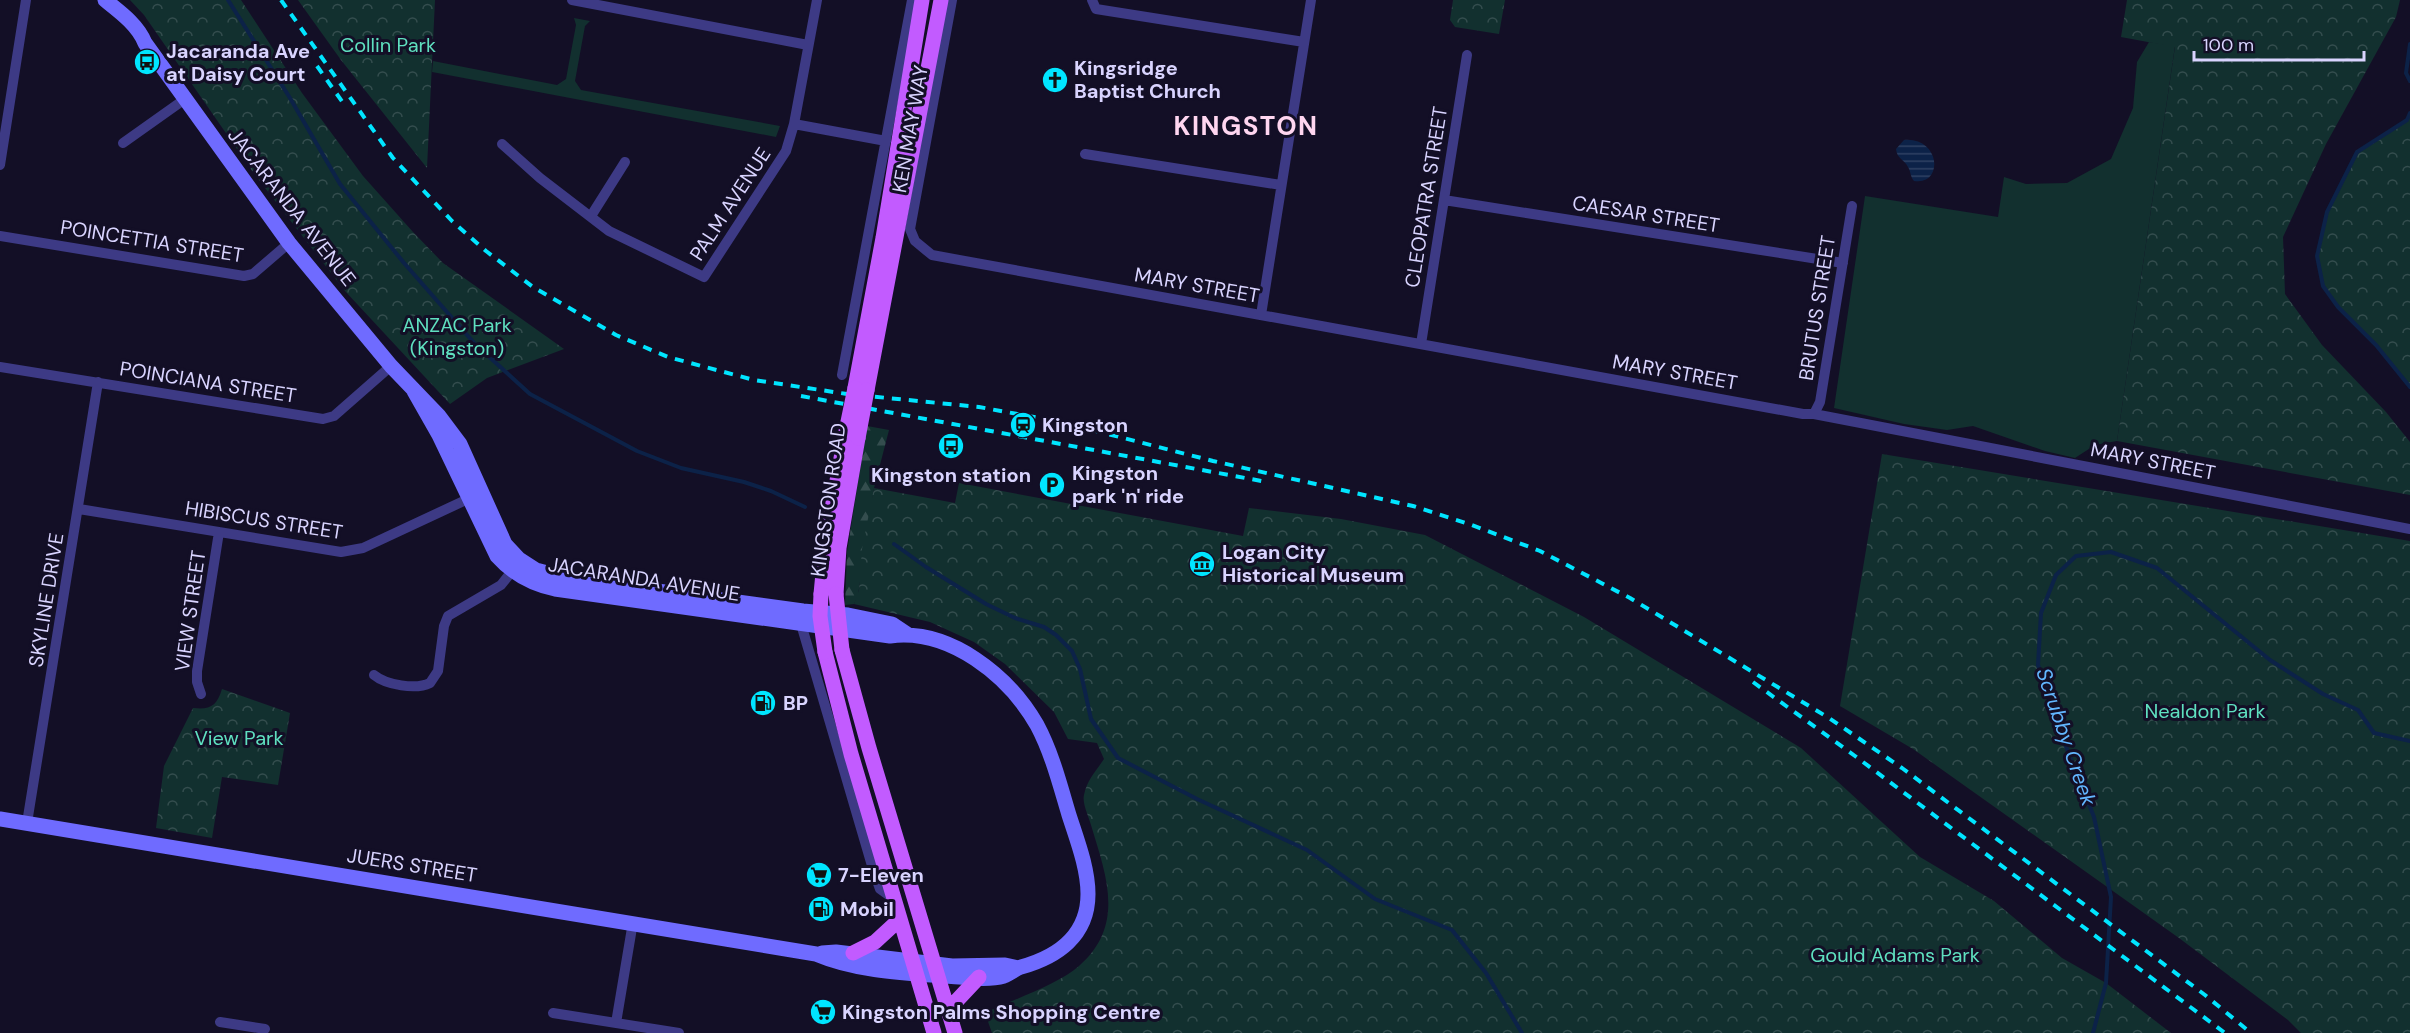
<svg xmlns="http://www.w3.org/2000/svg" width="2410" height="1033" font-family="'DM Sans',sans-serif">
  <style>
    .green { fill: #12302f }
    .forest { fill: url(#forest-firs) }
    .park { fill: url(#park-crowns) }
    .water { fill: url(#water-rules) }
    .lines { fill: none; stroke-linecap: round; stroke-linejoin: round }
    .stream { stroke: #0c2248; stroke-width: 4 }
    .street { stroke: #3d3a85; stroke-width: 10 }
    .secondary { stroke: #6f6bff; stroke-width: 15 }
    .primary { stroke: #c25bff; stroke-width: 15 }
    .rail { stroke: #00e5ff; stroke-width: 4; stroke-dasharray: 9 8; stroke-linecap: butt }
    .primary-bridge { stroke: #c25bff; stroke-width: 15 }
    .labels { text-anchor: middle; dominant-baseline: central; stroke-width: 6; stroke-linejoin: round; paint-order: stroke }
    .park-label { font-size: 20px; fill: #5fe0c0; stroke: #130f26 }
    .poi-label { font-size: 20px; font-weight: bold; fill: #d9d4ff; stroke: #130f26; text-anchor: start }
    .street-label { font-size: 20px; fill: #d9d4ff; stroke: #130f26 }
    .water-label { font-size: 21px; font-style: italic; fill: #62b6ff; stroke: #130f26 }
    .district-label { font-size: 26px; font-weight: bold; letter-spacing: 1.5px; fill: #ffd6f0; stroke: #130f26 }
  </style>
  <defs>
    <pattern id="forest-firs" width="22" height="20" patternUnits="userSpaceOnUse" patternTransform="scale(1.5)"><rect width="22" height="20" fill="#12302f"/><path d="M5 1l3.5 6h-7zM16 11l3.5 6h-7z" fill="#344d4e"/></pattern>
    <pattern id="park-crowns" width="20" height="18" patternUnits="userSpaceOnUse" patternTransform="scale(1.5)"><rect width="20" height="18" fill="#12302f"/><path d="M2 6a3 3 0 1 1 6 0M12 15a3 3 0 1 1 6 0" fill="none" stroke="#344d4e"/></pattern>
    <pattern id="water-rules" width="6" height="5" patternUnits="userSpaceOnUse" patternTransform="scale(1.5)"><rect width="6" height="5" fill="#0c2248"/><path d="M0 2.5h6" fill="none" stroke="#2f4163"/></pattern>
  </defs>
  <rect width="100%" height="100%" fill="#130f26"/>
  <!-- green -->
  <path class="green" d="M574,18L590,21L585,26L575,81L581,90L780,126L776,137L432,72L433,61L557,85L566,79L576,25Z
    M2149,42L2175,46L2117,441L2095,445L2075,458L2045,451L1973,426L1947,430L1904,424L1834,408L1865,196L1998,217L2004,177L2026,184L2067,183L2111,159L2133,108L2137,62Z"/>
  <!-- forest -->
  <path class="forest" d="M867,426L889,430L874,488L858,595L854,604L845,605L847,552Z"/>
  <!-- park -->
  <path class="park" d="M130,0H241L302,93L363,176L413,232L443,263L564,349L487,378L450,404L345,291L255,175L144,15Z
    M298,0H435L427,168L341,60Z
    M1453,0H1505L1499,34L1455,27L1450,20Z
    M2127,0H2400L2396,17L2326,144L2283,237L2285,294L2322,345L2386,412L2410,442V495L2117,441L2175,47L2121,37Z
    M2410,113V387L2376,345L2338,307L2323,286L2317,256L2327,212L2357,152L2407,120Z
    M1882,454L2410,541V1033H2301L2288,1020L2179,938L1913,749L1840,706Z
    M959,483L1243,536L1249,508L1341,519L1425,535L1584,617L1801,748L1920,857L1994,901L2062,958L2106,983L2171,1033H992L985,1013C1012,1000 1059,984 1079,966C1126,925 1106,875 1091,825C1089,817 1082,804 1084,795C1087,780 1096,771 1104,759L1097,743L1068,739L1054,712L1005,664L974,642L930,622L854,604L859,590L862,549L874,488L955,503Z
    M222,689L290,713L278,785L222,777L212,838L156,828L164,766L193,708C210,710 217,706 222,689Z"/>
  <!-- water -->
  <path class="water" d="M1904,140C1941,137 1944,186 1914,181C1910,176 1911,172 1908,167C1904,159 1897,159 1896,149Z"/>
  <g class="lines">
    <!-- stream -->
    <path class="stream" d="M228,0L290,98L340,184L404,263L475,344L530,394L637,451L681,468L744,482L771,491L805,507
      M2410,44L2406,73L2410,81
      M2410,113L2407,120L2357,152L2327,212L2317,256L2323,286L2338,307L2376,345L2410,387
      M894,544L926,567L986,604L1015,618L1044,627L1056,635L1072,651L1080,669L1091,719L1118,758L1197,799L1307,850L1375,899L1452,930L1486,973L1522,1033
      M2093,1033L2106,983L2111,897L2094,817L2063,739L2038,665L2041,613L2056,575L2076,556L2111,552L2157,568L2270,660L2323,694L2358,710L2374,733L2410,741"/>
    <!-- street -->
    <path class="street" d="M572,0L808,45
      M952,0L910,229L915,241L932,255L1803,414H1814L2410,529
      M1092,0L1096,9L1304,42
      M794,124L886,141
      M123,143L185,99
      M502,144L540,178L609,231L704,277L786,151L794,124L817,0
      M1085,154L1281,185
      M0,165L26,0
      M1444,200L1843,263
      M591,216L625,162
      M0,236L244,276L253,274L289,243
      M1261,315L1311,0
      M1421,344L1467,55
      M0,367L323,419L334,416L391,366
      M842,375L912,0
      M1814,414L1820,402L1852,206
      M79,509L341,552L363,548L468,499
      M801,624L873,869L880,889L894,899
      M374,675C386,685 416,690 430,683L438,671L444,626L448,616L501,585L516,566
      M201,694L197,682V671L219,532
      M27,823L98,382
      M553,1013L679,1033
      M220,1022L265,1029
      M616,1023L633,922"/>
    <!-- secondary -->
    <path class="secondary" d="M105,0C120,12 138,25 145,43L289,243L391,366L439,416L460,444L505,544L519,559L536,570L570,579L803,611L848,615L892,624L907,634
      M0,819L816,954C856,971 903,973 946,976C964,977 987,981 1004,976C1010,974 1015,969 1021,967C1057,957 1088,936 1088,894C1088,868 1077,840 1069,815C1060,785 1052,753 1037,725C1009,676 950,628 890,636L555,589C532,584 513,574 497,556L439,435L414,391
      M822,953L836,952L952,966L1005,965L1018,968"/>
    <!-- primary -->
    <path class="primary" d="M855,388L883,238L922,0
      M867,390L941,0
      M821,594L826,542L845,436
      M836,594L839,548L858,438
      M842,650L869,748L955,1033
      M825,652L851,754L934,1033
      M853,953L875,942L900,919
      M948,1010L979,977"/>
    <!-- rail -->
    <path class="rail" d="M281,0L393,158L452,221L486,251L533,287L616,335L668,357L754,380L847,394L979,407L1061,422L1213,461L1413,506L1472,525L1540,551L1630,598L1829,718L1902,768L2205,995L2251,1033
      M317,66L346,107
      M801,396L1267,482
      M1753,682L1855,756L2225,1033"/>
    <!-- primary-bridge -->
    <path class="primary-bridge" d="M845,436L855,388
      M858,438L867,390
      M821,594L820,616L825,652
      M836,594L842,650"/>
  </g>
  <!-- icons -->
  <defs>
    <g id="bus-disc" transform="scale(1.35)"><circle r="9.5" fill="#00e5ff" stroke="#130f26"/><path d="M-5-6H5V4H4V6H2V4H-2V6H-4V4H-5ZM-3.5-4V0h7V-4ZM-3.5 1.2v1.5H-2V1.2ZM2 1.2v1.5H3.5V1.2Z" fill="#111"/></g>
    <g id="church-disc" transform="scale(1.35)"><circle r="9.5" fill="#00e5ff" stroke="#130f26"/><path d="M-1.2-6h2.4v3.5h3.3v2.4h-3.3V6h-2.4V-.1h-3.3v-2.4h3.3Z" fill="#111"/></g>
    <g id="station-disc" transform="scale(1.35)"><circle r="9.5" fill="#00e5ff" stroke="#130f26"/><path d="M-3-6H3Q5-6 5-4V2Q5 4 3 4L4.5 6H3L1.5 4h-3L-3 6H-4.5L-3 4Q-5 4-5 2V-4Q-5-6-3-6ZM-3.5-4v3h7v-3ZM-3.5 1v1.5H-2V1ZM2 1v1.5H3.5V1Z" fill="#111"/></g>
    <g id="parking-disc" transform="scale(1.35)"><circle r="9.5" fill="#00e5ff" stroke="#130f26"/><path d="M-3.5-5.5H1a3.5 3.5 0 0 1 0 7H-1V5.5H-3.5ZM-1-3.4V-.6H.8a1.4 1.4 0 0 0 0-2.8Z" fill="#111"/></g>
    <g id="museum-disc" transform="scale(1.35)"><circle r="9.5" fill="#00e5ff" stroke="#130f26"/><path d="M0-6L6-3V-2H-6V-3ZM-5-1h2V3h-2ZM-1-1h2V3h-2ZM3-1h2V3H3ZM-6 4H6V6H-6Z" fill="#111"/></g>
    <g id="fuel-disc" transform="scale(1.35)"><circle r="9.5" fill="#00e5ff" stroke="#130f26"/><path d="M-5.5-6h7V0h2V4h1.3V-2.5L3-4.5l.8-.8L6-3V5H2.5V1h-1V6h-7ZM-4.2-4.7v3.2H.2V-4.7Z" fill="#111"/></g>
    <g id="supermarket-disc" transform="scale(1.35)"><circle r="9.5" fill="#00e5ff" stroke="#130f26"/><path d="M-6-5.5h2.5l.6 2H6L4.5 2H-2.5L-4.4-4H-6ZM-1.5 3.2a1.3 1.3 0 1 0 .1 0ZM3 3.2a1.3 1.3 0 1 0 .1 0Z" fill="#111"/></g>
  </defs>
  <g fill-rule="evenodd">
    <use href="#bus-disc" x="147" y="62"/>
    <use href="#church-disc" x="1055" y="80"/>
    <use href="#station-disc" x="1023" y="425"/>
    <use href="#bus-disc" x="951" y="446"/>
    <use href="#parking-disc" x="1052" y="485"/>
    <use href="#museum-disc" x="1202" y="564"/>
    <use href="#fuel-disc" x="763" y="703"/>
    <use href="#supermarket-disc" x="819" y="875"/>
    <use href="#fuel-disc" x="821" y="909"/>
    <use href="#supermarket-disc" x="823" y="1012"/>
  </g>
  <g class="labels">
    <!-- park labels -->
    <g class="park-label">
      <text x="388" y="45">Collin Park</text>
      <text x="457" y="325">ANZAC Park<tspan x="457" dy="23">(Kingston)</tspan></text>
      <text x="2205" y="711">Nealdon Park</text>
      <text x="239" y="738">View Park</text>
      <text x="1895" y="955">Gould Adams Park</text>
    </g>
    <!-- poi labels -->
    <g class="poi-label">
      <text x="166" y="51">Jacaranda Ave<tspan x="166" dy="23">at Daisy Court</tspan></text>
      <text x="1074" y="68">Kingsridge<tspan x="1074" dy="23">Baptist Church</tspan></text>
      <text x="1042" y="425">Kingston</text>
      <text x="1072" y="473">Kingston<tspan x="1072" dy="23">park 'n' ride</tspan></text>
      <text x="951" y="475" text-anchor="middle">Kingston station</text>
      <text x="1222" y="552">Logan City<tspan x="1222" dy="23">Historical Museum</tspan></text>
      <text x="783" y="703">BP</text>
      <text x="838" y="875">7-Eleven</text>
      <text x="840" y="909">Mobil</text>
      <text x="842" y="1012">Kingston Palms Shopping Centre</text>
    </g>
    <!-- street labels -->
    <g class="street-label">
      <text transform="translate(910 129) rotate(-80)">KEN MAY WAY</text>
      <text transform="translate(1426 197) rotate(-81)">CLEOPATRA STREET</text>
      <text transform="translate(730 204) rotate(-57)">PALM AVENUE</text>
      <text transform="translate(292 207) rotate(52)">JACARANDA AVENUE</text>
      <text transform="translate(1646 214) rotate(9)">CAESAR STREET</text>
      <text transform="translate(152 241) rotate(9)">POINCETTIA STREET</text>
      <text transform="translate(1197 285) rotate(10)">MARY STREET</text>
      <text transform="translate(1817 308) rotate(-81)">BRUTUS STREET</text>
      <text transform="translate(1675 372) rotate(10)">MARY STREET</text>
      <text transform="translate(208 382) rotate(9)">POINCIANA STREET</text>
      <text transform="translate(2153 461) rotate(11)">MARY STREET</text>
      <text transform="translate(828 500) rotate(-82)">KINGSTON ROAD</text>
      <text transform="translate(264 520) rotate(9)">HIBISCUS STREET</text>
      <text transform="translate(644 579) rotate(9)">JACARANDA AVENUE</text>
      <text transform="translate(46 600) rotate(-81)">SKYLINE DRIVE</text>
      <text transform="translate(190 611) rotate(-82)">VIEW STREET</text>
      <text transform="translate(412 865) rotate(9)">JUERS STREET</text>
    </g>
    <!-- water labels -->
    <g class="water-label">
      <text transform="translate(2066 737) rotate(71)">Scrubby Creek</text>
    </g>
    <!-- district labels -->
    <g class="district-label">
      <text x="1246" y="126">KINGSTON</text>
    </g>
  </g>
  <!-- scale -->
  <path d="M2194 51v9h170v-9" fill="none" stroke="#d9d4ff" stroke-width="3"/>
  <text x="2203" y="51" font-size="18" fill="#d9d4ff" stroke="#130f26" stroke-width="4.5" paint-order="stroke">100 m</text>
</svg>
